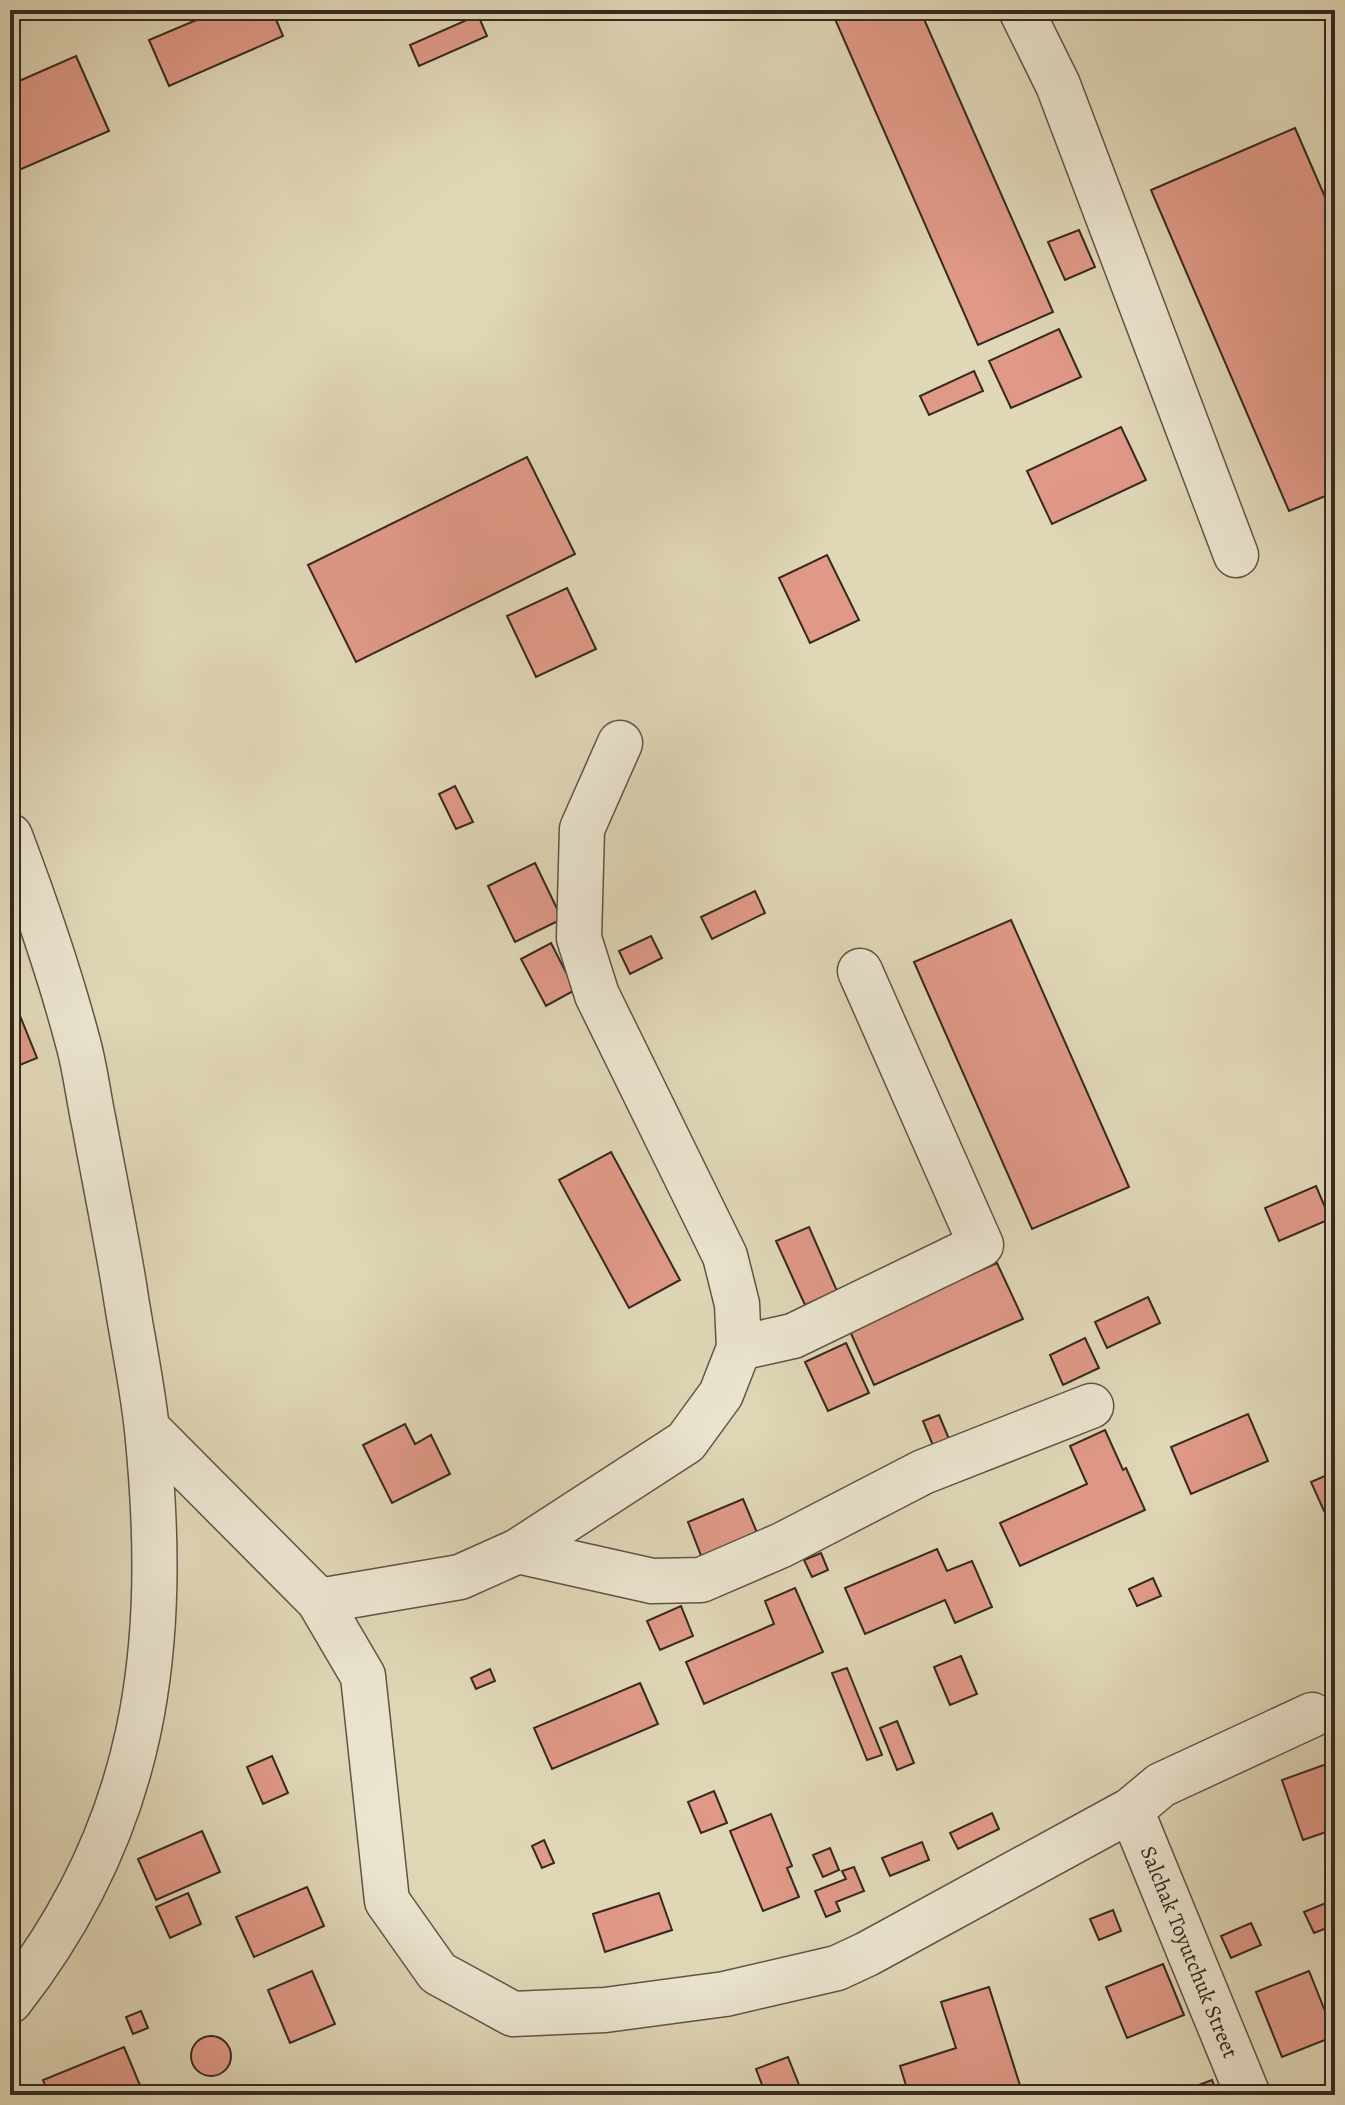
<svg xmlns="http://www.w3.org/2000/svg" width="1345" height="2105" font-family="Alegreya,serif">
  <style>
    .building { fill: #e09987; stroke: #352922; stroke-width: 2 }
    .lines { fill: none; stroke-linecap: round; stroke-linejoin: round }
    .minor-casing { stroke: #605447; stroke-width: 47 }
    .minor { stroke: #ebe5d0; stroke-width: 44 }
    .labels { text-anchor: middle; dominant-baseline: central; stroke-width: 8; stroke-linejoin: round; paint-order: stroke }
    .street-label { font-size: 22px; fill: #352922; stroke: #ebe5d0 }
  </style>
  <rect width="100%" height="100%" fill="#e0d7b7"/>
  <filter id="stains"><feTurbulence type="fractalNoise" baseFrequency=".0025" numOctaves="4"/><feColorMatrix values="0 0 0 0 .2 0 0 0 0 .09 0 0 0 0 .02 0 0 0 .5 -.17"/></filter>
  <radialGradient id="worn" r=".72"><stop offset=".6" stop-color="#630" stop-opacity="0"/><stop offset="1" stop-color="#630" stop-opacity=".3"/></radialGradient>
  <!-- building -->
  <path class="building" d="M220,10H272L283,36L169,86L149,40Z
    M831,10H920L1053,312L978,345Z
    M478,15L487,36L419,66L410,45Z
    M76,56L109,131L12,173L10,85Z
    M1295,128L1335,220V492L1289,511L1151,190Z
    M1079,230L1095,267L1065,280L1048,242Z
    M1059,329L1081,377L1011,408L989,361Z
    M974,371L983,391L929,415L920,396Z
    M1121,427L1146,480L1052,524L1027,471Z
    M527,457L575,554L356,662L308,565Z
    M827,555L859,620L810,643L779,578Z
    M567,588L596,649L536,677L507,616Z
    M455,786L473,822L456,829L439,794Z
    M535,863L562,919L515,942L488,886Z
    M755,891L765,913L712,939L701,917Z
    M1011,920L1129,1187L1032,1229L914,962Z
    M651,936L662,958L630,974L619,951Z
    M551,943L575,990L546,1006L521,959Z
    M10,991L37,1058L10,1069Z
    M611,1152L680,1280L629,1308L559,1180Z
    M1316,1186L1330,1219L1279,1241L1265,1208Z
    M809,1227L837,1291L805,1305L776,1241Z
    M997,1263L1023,1319L874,1385L849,1329Z
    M1148,1297L1160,1323L1107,1348L1095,1322Z
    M1085,1338L1099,1368L1063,1385L1050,1355Z
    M846,1343L869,1393L828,1411L805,1362Z
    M1248,1414L1268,1461L1191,1494L1171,1447Z
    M939,1415L952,1446L936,1453L923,1421Z
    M405,1424L415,1444L431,1435L450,1474L392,1503L363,1445Z
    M1105,1430L1123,1470L1126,1468L1145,1510L1020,1566L1000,1523L1087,1484L1070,1446Z
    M1327,1475L1335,1492V1506L1324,1511L1311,1482Z
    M743,1499L758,1535L702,1558L688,1522Z
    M937,1549L947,1571L972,1561L992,1607L955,1623L945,1600L865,1634L845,1588Z
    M821,1553L828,1570L812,1577L804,1560Z
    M1153,1578L1161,1596L1137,1606L1129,1589Z
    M795,1588L823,1652L704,1704L686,1662L774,1624L765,1601Z
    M681,1606L693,1636L660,1650L647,1621Z
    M961,1656L977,1694L950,1705L934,1667Z
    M847,1668L882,1755L867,1760L832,1673Z
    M490,1669L495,1681L476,1689L471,1678Z
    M640,1683L658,1724L552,1769L534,1728Z
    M897,1721L914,1763L897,1770L880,1728Z
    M272,1756L288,1793L263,1804L247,1767Z
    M1332,1762L1335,1770V1829L1303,1840L1282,1780Z
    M714,1791L727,1823L701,1833L688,1802Z
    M992,1813L999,1829L958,1849L950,1833Z
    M771,1814L792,1866L787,1868L799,1897L763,1911L730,1831Z
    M202,1831L220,1872L156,1900L138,1859Z
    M544,1840L554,1863L542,1868L532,1846Z
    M922,1842L929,1860L890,1876L882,1858Z
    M830,1848L839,1870L823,1877L813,1855Z
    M854,1867L864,1891L836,1902L840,1911L826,1917L815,1891L846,1879L842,1871Z
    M307,1887L324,1926L254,1957L236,1917Z
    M188,1893L201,1924L170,1938L156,1907Z
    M659,1893L672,1930L605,1952L593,1914Z
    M1328,1902L1335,1925L1314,1933L1304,1912Z
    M1113,1910L1121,1931L1099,1940L1090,1919Z
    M1251,1923L1261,1945L1231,1958L1221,1936Z
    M1163,1964L1184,2015L1127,2038L1106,1987Z
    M312,1971L335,2024L290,2043L268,1990Z
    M1309,1971L1335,2036L1282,2057L1256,1992Z
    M989,1987L1023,2095H909L900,2066L956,2048L941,2002Z
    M141,2011L148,2028L133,2034L126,2017Z
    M191 2056a20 20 0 1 1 40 0a20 20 0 1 1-40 0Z
    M124,2047L144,2095H49L43,2080Z
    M788,2057L803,2095H766L756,2069Z
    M1212,2080L1218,2095H1172Z"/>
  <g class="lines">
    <!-- minor casing -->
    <g class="minor-casing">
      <path id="minor" d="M1021,10L1058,85L1236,555
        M10,836C35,902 59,971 77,1039C85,1066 88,1095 94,1123C104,1177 115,1231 124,1285C131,1333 142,1382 147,1430C169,1647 148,1825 10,2001
        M739,1348L793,1336L981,1245L860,971
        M147,1428L319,1601L363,1676L387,1901L438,1973L513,2014L605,2010L725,1994L837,1968L867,1954L1131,1810L1161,1785L1312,1715
        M518,1551L686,1442L721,1394L739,1348L737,1304L725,1256L597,995L579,938L582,829L620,743
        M319,1601L460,1577L518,1551L652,1581L701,1580L782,1545L923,1472L1091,1406
        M1131,1810L1248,2095"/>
    </g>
    <!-- minor -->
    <use href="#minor" class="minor"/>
  </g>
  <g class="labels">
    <!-- street labels -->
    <g class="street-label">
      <text transform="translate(1189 1952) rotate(68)">Salchak Toyutchuk Street</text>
    </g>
  </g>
  <!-- margin -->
  <rect width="1345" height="2105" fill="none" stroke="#e0d7b7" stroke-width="40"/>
  <rect x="12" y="12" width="1321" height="2081" fill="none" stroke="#352922" stroke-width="4"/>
  <rect x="20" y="20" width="1305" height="2065" fill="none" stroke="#352922" stroke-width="2"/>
  <rect width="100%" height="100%" filter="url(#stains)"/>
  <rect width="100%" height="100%" fill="url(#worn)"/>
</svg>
